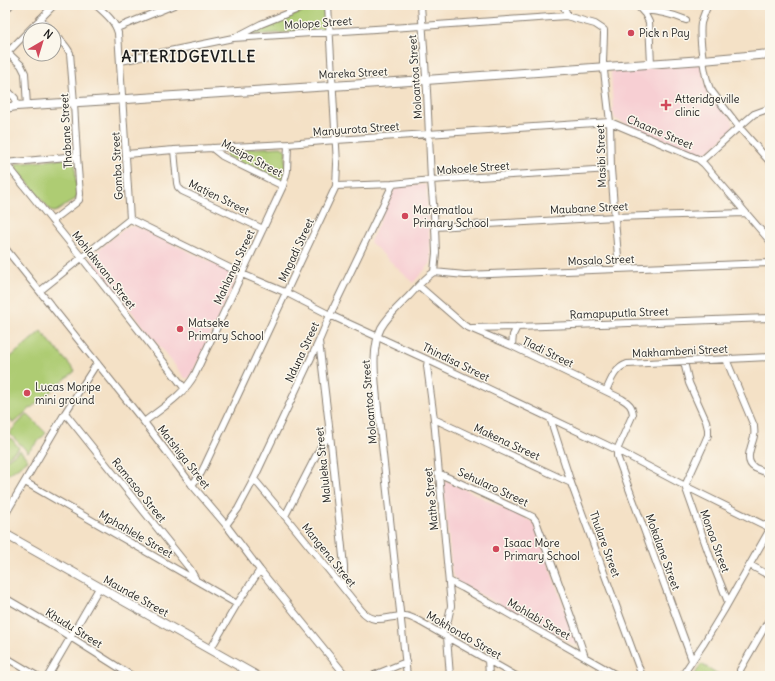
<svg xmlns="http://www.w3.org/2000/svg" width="775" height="681" font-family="Delius,sans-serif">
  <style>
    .built { fill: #f7cfd3 }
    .green { fill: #aecc73; stroke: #657448 }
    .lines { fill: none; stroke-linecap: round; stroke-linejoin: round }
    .street-casing { stroke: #887e71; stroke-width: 8 }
    .secondary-casing { stroke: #887e71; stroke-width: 10 }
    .street { stroke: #fff; stroke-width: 6 }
    .secondary { stroke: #fff; stroke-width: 8 }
    .poi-dot { fill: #d1495b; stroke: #fbf7ec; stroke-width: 1.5 }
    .labels { text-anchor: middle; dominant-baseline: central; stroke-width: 3; stroke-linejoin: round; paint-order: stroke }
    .street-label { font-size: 11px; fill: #1c1c1c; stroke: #fbf7ec }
    .poi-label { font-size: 11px; fill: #1c1c1c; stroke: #fbf7ec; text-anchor: start }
    .district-label { font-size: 15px; font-weight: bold; letter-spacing: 1px; fill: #1c1c1c; stroke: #fbf7ec }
  </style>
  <rect width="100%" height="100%" fill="#fbf7ec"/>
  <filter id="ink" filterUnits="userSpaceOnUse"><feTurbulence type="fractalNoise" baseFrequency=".025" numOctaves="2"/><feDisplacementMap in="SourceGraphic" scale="8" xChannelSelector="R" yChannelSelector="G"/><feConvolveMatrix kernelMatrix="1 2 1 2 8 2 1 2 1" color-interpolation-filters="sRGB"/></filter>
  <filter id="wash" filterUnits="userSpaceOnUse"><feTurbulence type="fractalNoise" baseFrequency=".012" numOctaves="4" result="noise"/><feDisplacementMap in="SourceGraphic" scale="16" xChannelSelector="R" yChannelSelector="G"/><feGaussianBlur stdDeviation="0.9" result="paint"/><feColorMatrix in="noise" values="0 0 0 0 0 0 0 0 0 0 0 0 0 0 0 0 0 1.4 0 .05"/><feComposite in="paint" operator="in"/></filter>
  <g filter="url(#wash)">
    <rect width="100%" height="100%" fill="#f4e1c6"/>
    <!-- built -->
    <path class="built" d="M700,64L707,89L733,121V129L712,148L704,154L696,153L615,119L613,112L611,71Z
      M402,185H426L431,263L413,283L370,242L394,190Z
      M135,226L234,273L236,280L190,378H185L92,262L91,256L126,227Z
      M448,481L531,521L534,525L578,645H575L457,582L452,573L443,483Z"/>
    <!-- green -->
    <path class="green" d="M319,5H324L326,30L251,35L250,33Z
      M281,147L286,150L285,176L281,183L226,156V150Z
      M70,158L75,162L77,198L57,211L54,212L51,211L16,168V164Z
      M41,331L75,371L13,423L5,414V362Z
      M27,414L46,433L28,452L9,433Z
      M11,438L19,448L5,459V443Z
      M20,450L28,460L9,474L5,469V461Z
      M701,664L722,676H694Z"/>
  </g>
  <g filter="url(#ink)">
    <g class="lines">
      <!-- street casing -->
      <g class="street-casing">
        <path id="street" d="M563,5L566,12V16
          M637,5L645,14L649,22L651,64
          M708,5C705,11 703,17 701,23C699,37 704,76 710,89L739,127L770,162
          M643,10C658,11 672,14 686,20
          M40,19L51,30
          M117,28L174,5
          M236,37L261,24L308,5
          M6,51L21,65L25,73L27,106
          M8,52L54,5
          M121,61L233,38L422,26L566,16L595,24L604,30V34L603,62L610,122L611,169L619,269
          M5,88L15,98L16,106
          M212,148L222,156L283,186
          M174,150L177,183L178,187L182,191L263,229
          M126,154L174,150L288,144L336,140L610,122L698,159L704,164L770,241
          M701,161L739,127L754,114L765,110L770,109
          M5,163L77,156
          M5,164L12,171L82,258L185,389
          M336,186L393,184L431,180L611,169
          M130,219L242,274L287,293L330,315L428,360L617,450L685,486L770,528
          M52,221L77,202L79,200L80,194L77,156L74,103L70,53C66,45 60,40 54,33
          M435,227L615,217L745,213
          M5,248L144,422L192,485L226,525L260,570L342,671L347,676
          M434,272L465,275L770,263
          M419,286L465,326L512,346L622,399C629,403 632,406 633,414L617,450V456L692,660
          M40,291L130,219L118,33C115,21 105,13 96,5
          M472,328L517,327L770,318
          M319,341L330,434L344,566V578L343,587
          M512,346L513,335L517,327
          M726,359L754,426C754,429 755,433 754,436C752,446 743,461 755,468C760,470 765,472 770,474
          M428,360L427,366L434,419L451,606L448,620L442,634
          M684,362L689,383L706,421L708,429V435L705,442L685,486L710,557L728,602
          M606,391C611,380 615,368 627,364L770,357
          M65,413L190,569L195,578
          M550,418L571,483L642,676
          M434,419L571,483
          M144,422C162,408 184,395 195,374L283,186L287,171L288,144
          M438,473L527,514L533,517L536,521L573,622L585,657
          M254,479L285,516L361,610C375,627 388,615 405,616C409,616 414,619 417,620L516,676
          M25,482L237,604
          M192,485L201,473L205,465L336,186L337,164L328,5
          M5,515L65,413L97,363
          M285,516L321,446L330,434
          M226,525L238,509L254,479L319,341L330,315L393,184
          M750,565L770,576
          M449,581L463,588L618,676
          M5,598L53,626L132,676
          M447,637L450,676
          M210,650L237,604L260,570
          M5,657L37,676
          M488,660L489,676
          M48,676L99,588
          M372,676L406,662
          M407,676L377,399C375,377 371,348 381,328C387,317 398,307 407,298C416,289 423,279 434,272L436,253L435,227L431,180L427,91L421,5
          M682,676L704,643L724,610L770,529
          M741,676L740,670L770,618"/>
      </g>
      <!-- secondary casing -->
      <g class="secondary-casing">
        <path id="secondary" d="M5,9L9,5
          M5,108L16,106L426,80L703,60L770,54
          M5,534L257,676"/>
      </g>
      <!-- street -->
      <use href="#street" class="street"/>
      <!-- secondary -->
      <use href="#secondary" class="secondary"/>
    </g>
  </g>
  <!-- markers -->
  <g class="poi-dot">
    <circle cx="631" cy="33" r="4"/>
    <path d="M664 99h4v4h4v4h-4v4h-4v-4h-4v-4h4z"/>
    <circle cx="405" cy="216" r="4"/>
    <circle cx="180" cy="329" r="4"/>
    <circle cx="27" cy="393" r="4"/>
    <circle cx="496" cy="549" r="4"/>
  </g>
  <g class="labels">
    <!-- street labels -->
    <g class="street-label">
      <text transform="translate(318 23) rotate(-4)">Molope Street</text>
      <text transform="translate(353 73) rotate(-3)">Mareka Street</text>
      <text transform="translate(415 77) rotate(-94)">Moloantoa Street</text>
      <text transform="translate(356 129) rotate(-4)">Manyurota Street</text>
      <text transform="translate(66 131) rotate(-93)">Thabane Street</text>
      <text transform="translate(660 132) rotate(23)">Chaane Street</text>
      <text transform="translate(601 156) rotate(-92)">Masibi Street</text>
      <text transform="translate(252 158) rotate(28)">Masipa Street</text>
      <text transform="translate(117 166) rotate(-93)">Gomba Street</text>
      <text transform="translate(473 168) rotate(-4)">Mokoele Street</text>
      <text transform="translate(219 197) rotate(26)">Matjen Street</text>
      <text transform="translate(589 208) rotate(-3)">Maubane Street</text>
      <text transform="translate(296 250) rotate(-65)">Mngadi Street</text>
      <text transform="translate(601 260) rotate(-2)">Mosalo Street</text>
      <text transform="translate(234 267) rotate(-65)">Mahlangu Street</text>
      <text transform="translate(104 270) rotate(52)">Mohlakwana Street</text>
      <text transform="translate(619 313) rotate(-2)">Ramapuputla Street</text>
      <text transform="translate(680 351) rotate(-3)">Makhambeni Street</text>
      <text transform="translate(302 352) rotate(-65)">Nduna Street</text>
      <text transform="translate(548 352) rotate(26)">Tladi Street</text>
      <text transform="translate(456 362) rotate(26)">Thindisa Street</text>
      <text transform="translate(369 402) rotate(-95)">Moloantoa Street</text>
      <text transform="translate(507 442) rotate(25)">Makena Street</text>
      <text transform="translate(184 457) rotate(52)">Matshiga Street</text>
      <text transform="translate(323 465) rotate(-96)">Maluleka Street</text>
      <text transform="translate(493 487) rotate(25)">Sehularo Street</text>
      <text transform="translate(139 490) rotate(51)">Ramasoo Street</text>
      <text transform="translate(431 499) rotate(-96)">Mathe Street</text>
      <text transform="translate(136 534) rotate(30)">Mphahlele Street</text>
      <text transform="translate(715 541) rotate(70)">Monoa Street</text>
      <text transform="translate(605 544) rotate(70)">Thulare Street</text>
      <text transform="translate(663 552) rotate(70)">Mokalane Street</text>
      <text transform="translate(329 555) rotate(51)">Mangena Street</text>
      <text transform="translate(136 596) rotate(29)">Maunde Street</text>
      <text transform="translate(539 619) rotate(30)">Mohlabi Street</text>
      <text transform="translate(74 628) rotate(32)">Khudu Street</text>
      <text transform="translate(464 635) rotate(30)">Mokhondo Street</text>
    </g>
    <!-- poi labels -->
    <g class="poi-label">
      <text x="639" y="33">Pick n Pay</text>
      <text x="675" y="99">Atteridgeville<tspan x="675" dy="13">clinic</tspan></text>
      <text x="413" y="210">Marematlou<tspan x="413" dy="13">Primary School</tspan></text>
      <text x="188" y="323">Matseke<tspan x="188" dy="13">Primary School</tspan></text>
      <text x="35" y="387">Lucas Moripe<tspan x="35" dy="13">mini ground</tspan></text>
      <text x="504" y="543">Isaac More<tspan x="504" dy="13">Primary School</tspan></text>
    </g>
    <!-- district labels -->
    <g class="district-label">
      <text x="189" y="56">ATTERIDGEVILLE</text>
    </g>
  </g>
  <!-- margin -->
  <rect width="775" height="681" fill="none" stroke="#fbf7ec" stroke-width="20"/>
  <!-- north arrow -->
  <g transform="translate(42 42) rotate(38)"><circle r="19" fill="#fbf7ec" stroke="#a29f99"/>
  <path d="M0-3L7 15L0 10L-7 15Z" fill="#d1495b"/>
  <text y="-6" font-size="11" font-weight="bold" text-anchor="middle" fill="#1c1c1c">N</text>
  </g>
</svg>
